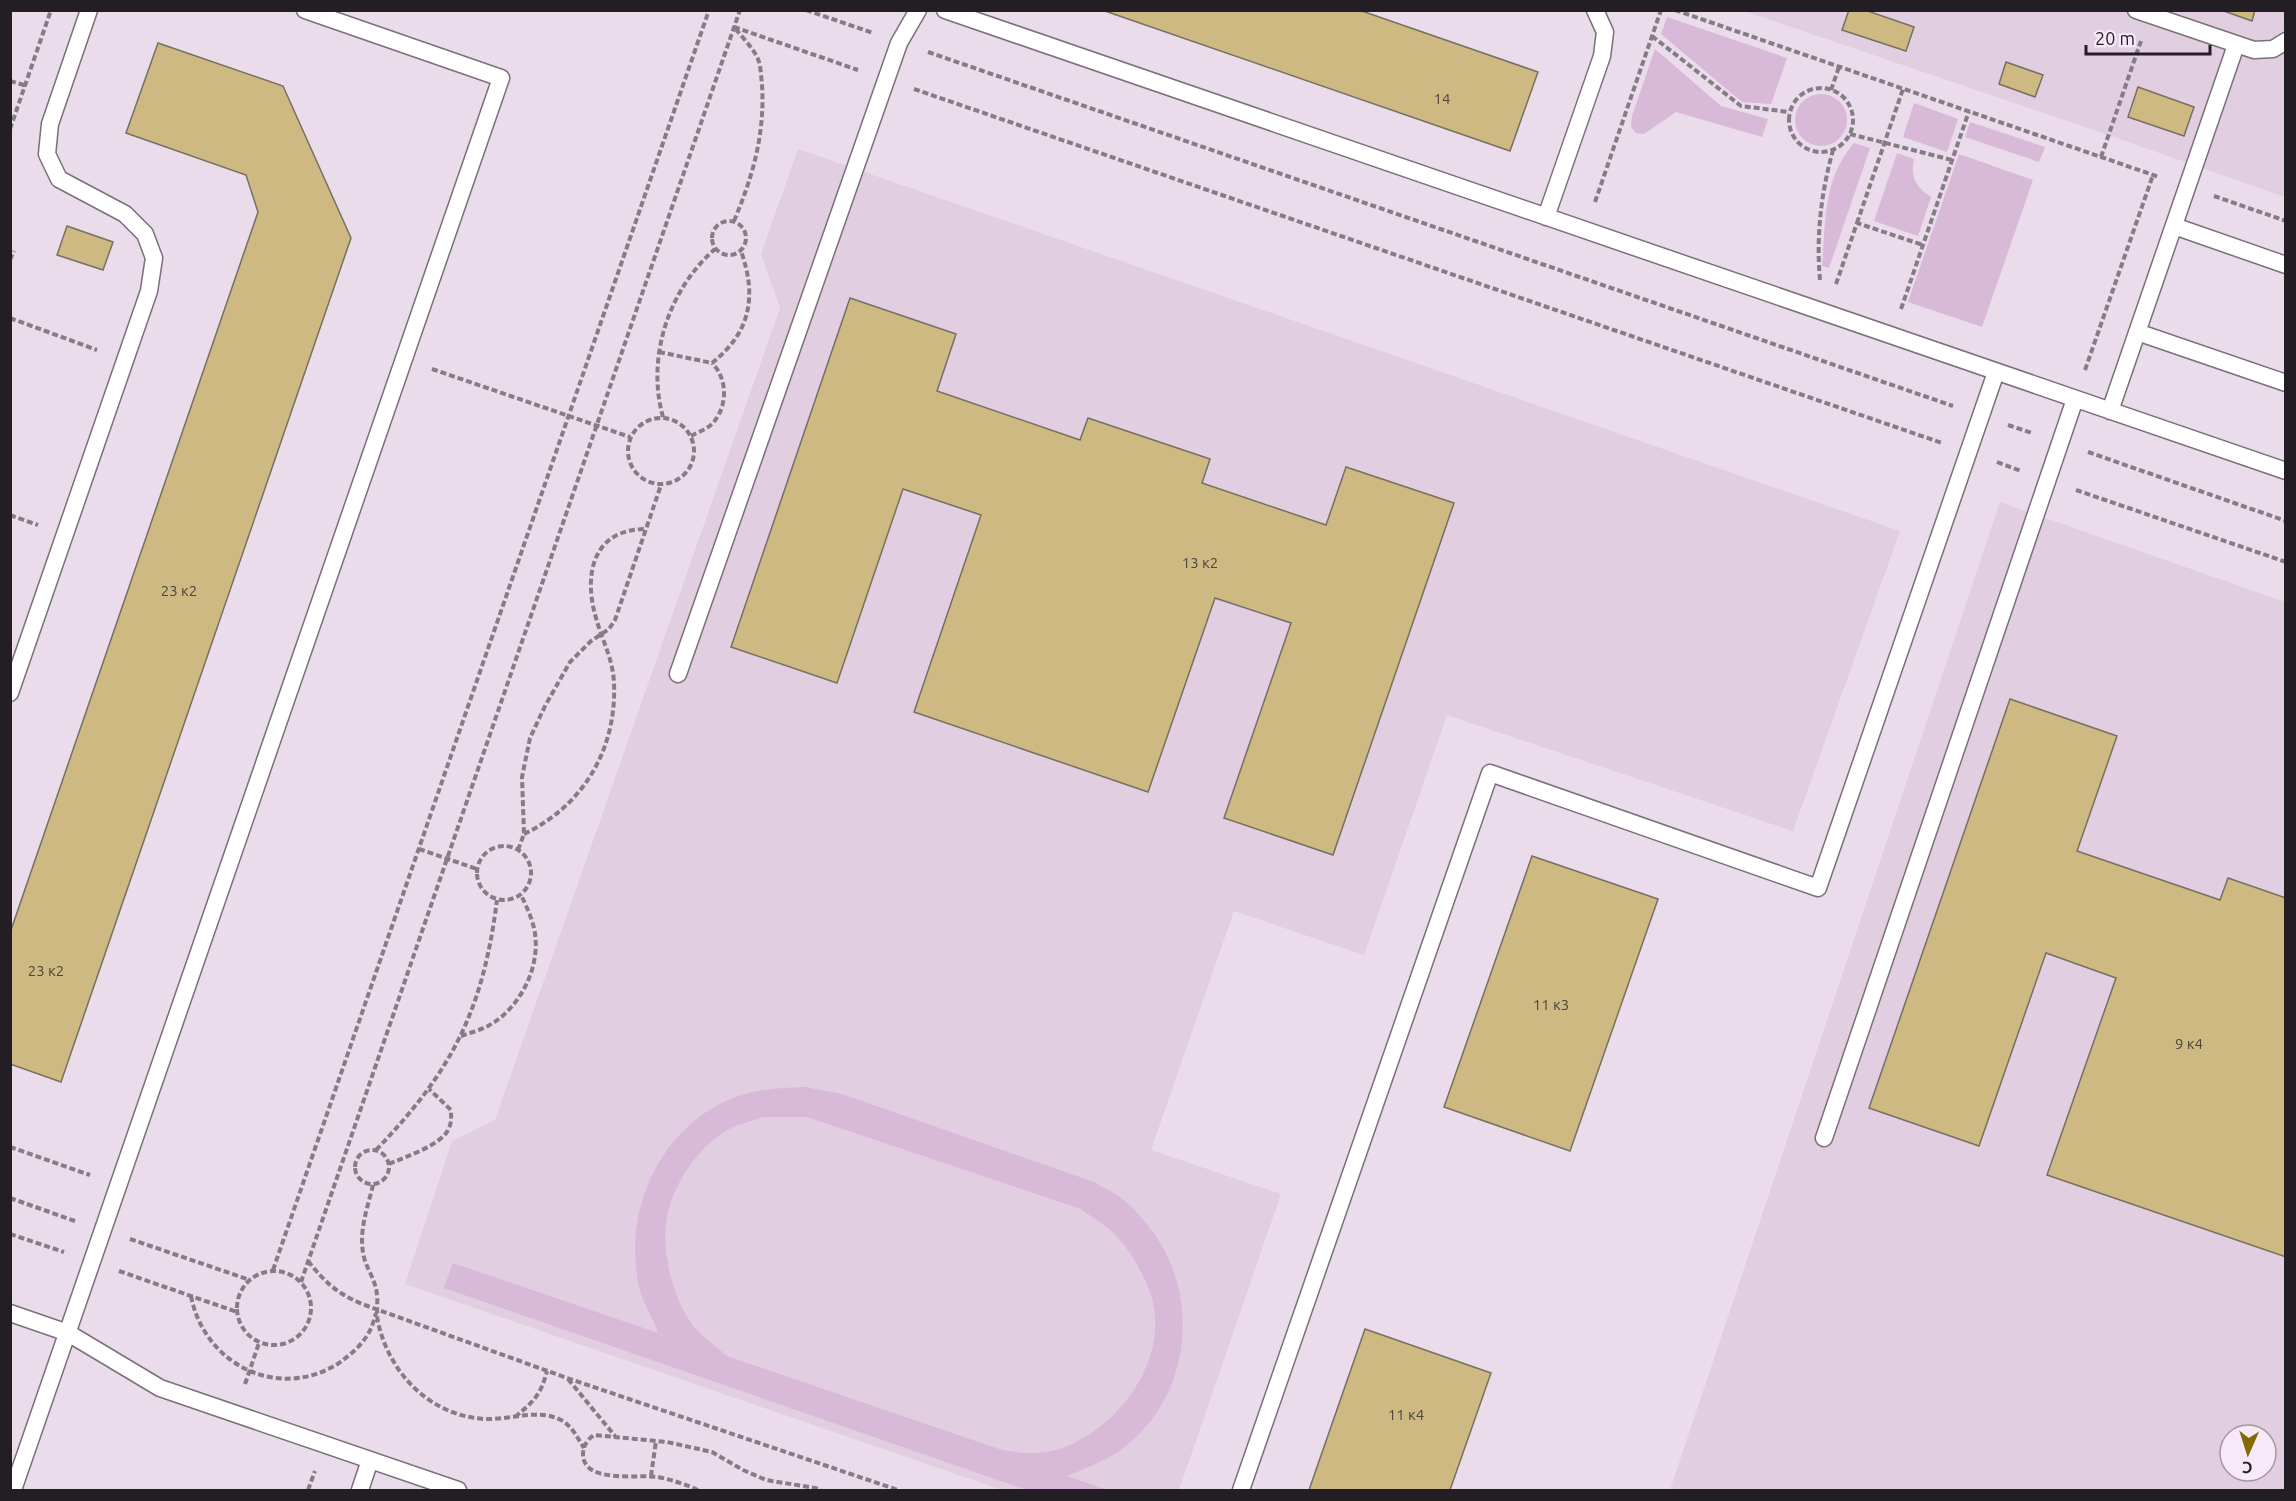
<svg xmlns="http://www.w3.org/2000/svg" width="2296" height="1501" font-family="Ubuntu,sans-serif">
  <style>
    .built { fill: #e1cee1; fill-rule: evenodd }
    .green { fill: #d8b9d8; fill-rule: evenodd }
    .building { fill: #ceb983; stroke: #757061; stroke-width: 1.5 }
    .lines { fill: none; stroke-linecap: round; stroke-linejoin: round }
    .lane-casing { stroke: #7b6f7a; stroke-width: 19 }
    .path { stroke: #857c85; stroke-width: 4; stroke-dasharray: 6 3; stroke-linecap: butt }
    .lane { stroke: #fff; stroke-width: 16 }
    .labels { text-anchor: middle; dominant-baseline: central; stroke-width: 6; stroke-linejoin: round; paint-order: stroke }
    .number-label { font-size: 15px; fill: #4e453b }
  </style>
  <rect width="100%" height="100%" fill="#eadcea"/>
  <!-- built -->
  <path class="built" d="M1744,11H2285V197L2108,135Z
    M798,149L1900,531L1793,831L1447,715L1364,955L1234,911L1151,1150L1281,1194L1179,1490H1002L405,1284L452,1141L495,1120L780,308L761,254Z
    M2000,502L2285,602V1490H1670ZM2230,1435H2266V1471H2230Z"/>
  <!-- green -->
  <path class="green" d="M1667,17L1787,58L1771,104L1742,102L1661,34Z
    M1655,49L1721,106L1768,119L1762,137L1676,112L1644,134L1636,133L1631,127L1632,116Z
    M1795 120a26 26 0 1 1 52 0a26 26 0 1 1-52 0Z
    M1914,103L1958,119L1947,152L1903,137Z
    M1970,122L2045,147L2039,162L1965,137Z
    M1854,143L1870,148L1829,268L1822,266C1826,220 1823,179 1854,143Z
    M1897,153L1914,159C1910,177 1916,187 1931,197L1918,236L1874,221Z
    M1959,154L2033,180L1982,327L1908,302Z
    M805,1087L842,1094L1094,1182C1104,1188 1116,1193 1125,1201C1132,1206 1138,1214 1144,1221C1201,1285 1195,1390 1127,1445C1109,1460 1088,1467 1067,1476L1107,1490H1027L444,1288L453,1263L658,1333C654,1319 644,1305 640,1291C621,1215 658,1128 733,1098C756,1089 780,1088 805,1087ZM763,1117H807L1081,1209C1091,1217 1105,1224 1114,1234C1130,1249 1142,1272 1150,1292C1172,1355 1122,1425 1065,1447C1045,1455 1023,1454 1002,1450L727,1356C717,1347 705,1339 696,1329C673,1303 659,1246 668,1212C676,1180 699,1146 729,1129C739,1124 752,1121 763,1117Z"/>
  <!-- building -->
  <path class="building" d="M1102,10H1359L1538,72L1510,151Z
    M1849,10H1865L1914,27L1906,51L1842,30Z
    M2221,10H2255L2252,21Z
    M158,43L283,86L351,238L61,1082L10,1064V933L258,212L246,175L126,133Z
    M2006,62L2043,75L2035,97L1999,84Z
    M2138,87L2194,107L2184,136L2128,117Z
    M67,226L113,242L103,270L57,255Z
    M850,298L956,334L937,391L1080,440L1088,418L1210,459L1202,483L1326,525L1346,467L1454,503L1333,855L1224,818L1291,623L1215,598L1148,792L914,712L981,515L903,489L837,683L731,647Z
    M2010,699L2117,736L2077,851L2220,900L2228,878L2286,898V1257L2047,1175L2116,978L2046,953L1979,1146L1869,1108Z
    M1532,856L1658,899L1570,1151L1444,1107Z
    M1365,1329L1491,1373L1450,1490H1309Z"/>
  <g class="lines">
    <!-- lane casing -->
    <g class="lane-casing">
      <path id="lane" d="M945,10L2286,471
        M2136,10L2254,50L2273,49L2286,41
        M1546,217L1602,56L1605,32L1595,10
        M2174,226L2286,265
        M2137,332L2286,383
        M2110,411L2236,45
        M678,674L899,43L918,10
        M10,693L149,291L154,258L145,234L125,214L59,179L47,154L50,124L89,10
        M1824,1138L2075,399
        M10,1313L68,1333L160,1388L458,1490
        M13,1490L501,78L305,10
        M360,1490L370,1460
        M1241,1490L1490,773L1818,888L1996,372"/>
    </g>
    <!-- path -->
    <path class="path" d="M806,10L873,33
      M1675,10L2159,177
      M734,27L858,70
      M1652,36L1741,106L1789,112
      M928,52L1953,406
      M10,81L27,86
      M1789 120a32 32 0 1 1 64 0a32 32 0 1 1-64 0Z
      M914,89L1942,443
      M1831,90L1839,67
      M10,129L51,10
      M1850,134L1952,160
      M2101,157L2141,41
      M2214,196L2286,221
      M1595,202L1661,10
      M712 238a17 17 0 1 1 34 0a17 17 0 1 1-34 0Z
      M734,221C753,176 765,134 762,85C761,77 761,64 757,57C752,47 742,37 735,28
      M1857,223L1903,89
      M10,260L14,251
      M1820,280C1816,236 1821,193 1833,150
      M1836,284L1857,223L1923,245
      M1901,309L1969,111
      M10,318L97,350
      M659,352L712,363C751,332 757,296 741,251
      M432,369L630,437
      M2085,370L2153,175
      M663,417C646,357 669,289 715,249
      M628 451a33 33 0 1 1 66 0a33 33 0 1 1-66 0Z
      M2008,425L2032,433
      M691,436C698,432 707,429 712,424C728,407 728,379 712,363
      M2088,452L2286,521
      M1997,462L2021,471
      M2076,490L2286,562
      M10,515L38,525
      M524,834C583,806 617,749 614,683C613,659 602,640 596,618C583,574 593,529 646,529
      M477 873a27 27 0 1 1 54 0a27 27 0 1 1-54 0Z
      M419,849L477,869
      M518,850L524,834L522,777L530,738L545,706L570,662L591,641L609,629L615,620L661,485
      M461,1036C470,1033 480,1030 488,1026C523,1007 545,959 532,921C529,912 525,903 521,895
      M10,1147L90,1175
      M355 1167a17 17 0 1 1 34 0a17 17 0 1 1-34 0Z
      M376,1150C453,1070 483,1010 497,900
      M389,1164C405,1157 441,1145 448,1130C452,1123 451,1117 451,1110L429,1089
      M373,1185C367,1210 357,1235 365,1261C369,1272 376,1282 377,1295C378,1304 376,1313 378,1322C389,1373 430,1416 485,1419C510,1420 538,1408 561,1420C572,1426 577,1437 584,1448
      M10,1198L75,1221
      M10,1234L64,1252
      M130,1239L250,1280
      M308,1261C326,1283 335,1292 362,1304L567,1378L898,1490
      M273,1270L709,10
      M237 1308a37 37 0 1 1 74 0a37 37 0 1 1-74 0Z
      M119,1271L237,1312
      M301,1282L740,10
      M191,1296C204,1364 278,1402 339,1363C350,1355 361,1346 368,1334C372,1328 374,1320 376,1313
      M568,1379L615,1436
      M245,1384L259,1343
      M515,1417C533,1402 541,1395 547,1371
      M651,1476L656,1441
      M308,1490L315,1471
      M698,1490C685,1484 672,1480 658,1477C639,1474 584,1484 583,1455C583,1446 587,1440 594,1435L667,1442L712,1452L743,1470L766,1480L815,1488L821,1490"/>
    <!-- lane -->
    <use href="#lane" class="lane"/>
  </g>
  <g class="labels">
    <!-- number labels -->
    <g class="number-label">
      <text x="1442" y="98">14</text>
      <text x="1200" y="562">13 к2</text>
      <text x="179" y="590">23 к2</text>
      <text x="46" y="970">23 к2</text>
      <text x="1551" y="1004">11 к3</text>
      <text x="2189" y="1043">9 к4</text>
      <text x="1406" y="1414">11 к4</text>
    </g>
  </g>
  <!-- border -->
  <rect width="2296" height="1501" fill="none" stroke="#231e23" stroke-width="24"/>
  <!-- north arrow -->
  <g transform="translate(2248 1453) rotate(183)"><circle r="28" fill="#f7e9f7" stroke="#a298a2" stroke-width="1.5"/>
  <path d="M0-4.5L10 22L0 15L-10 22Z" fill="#866802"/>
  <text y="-9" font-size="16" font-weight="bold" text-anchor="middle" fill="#231e23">С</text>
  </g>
  <!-- scale -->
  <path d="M2086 45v9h124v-9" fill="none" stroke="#231e23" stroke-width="3"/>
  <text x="2095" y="45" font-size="18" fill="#231e23" stroke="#f7e9f7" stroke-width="4.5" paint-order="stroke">20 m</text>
</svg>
